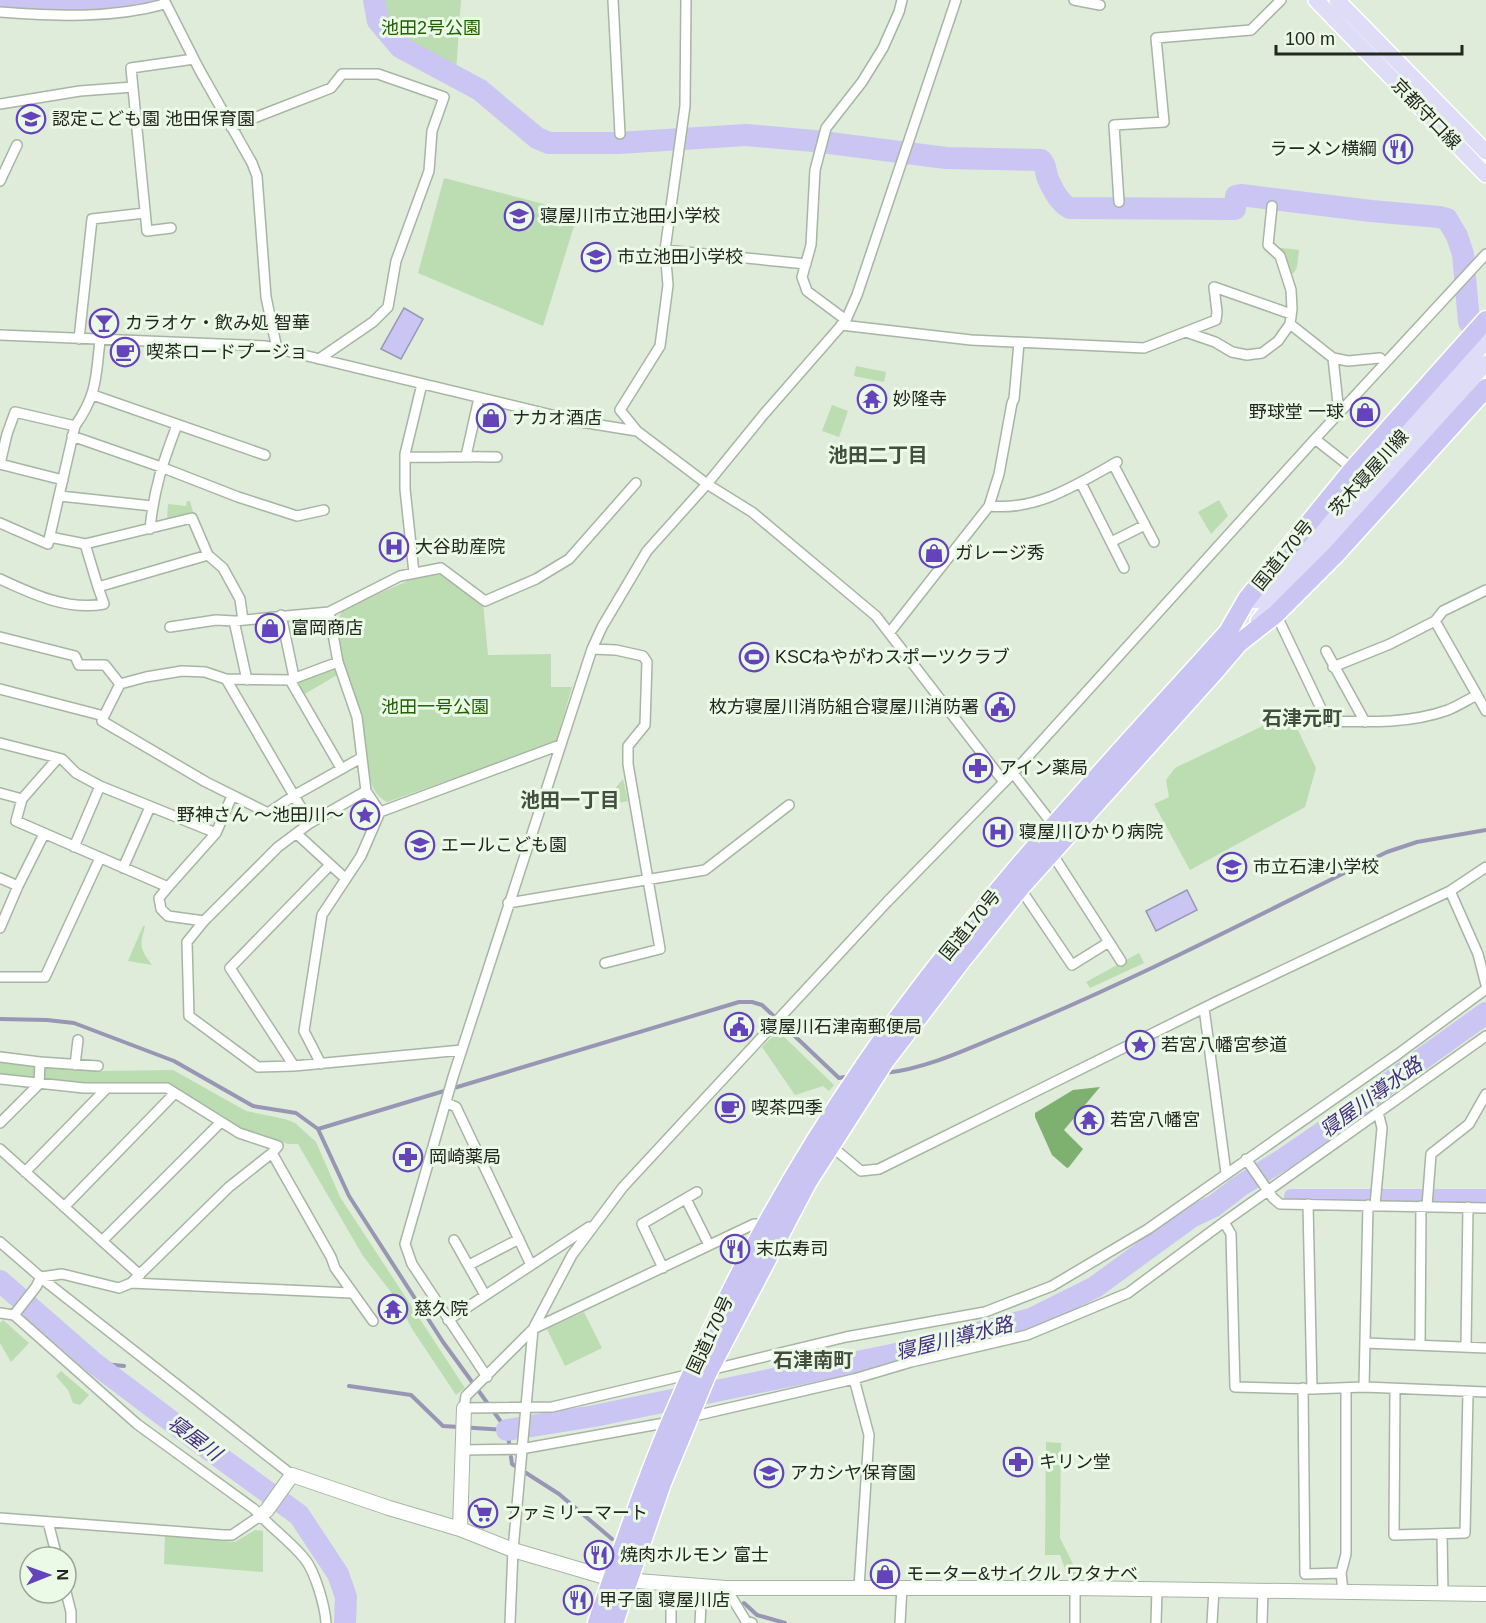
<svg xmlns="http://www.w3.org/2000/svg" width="1486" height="1623" font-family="Helvetica,'Noto Sans JP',sans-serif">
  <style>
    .green { fill: #bbddb1 }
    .forest { fill: #7eb16f }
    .water { fill: #cbc5f3; stroke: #9896b4; stroke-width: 1.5 }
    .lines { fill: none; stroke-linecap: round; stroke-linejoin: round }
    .stream { stroke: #9896b4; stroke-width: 4 }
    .canal { stroke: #cbc5f3; stroke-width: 14 }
    .river { stroke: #cbc5f3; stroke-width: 22 }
    .street-casing { stroke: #a7b5a4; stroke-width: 12 }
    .secondary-casing { stroke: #a7b5a4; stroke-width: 16 }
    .primary-casing { stroke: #fff; stroke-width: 18 }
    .highway-casing { stroke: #fff; stroke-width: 21 }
    .street { stroke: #fff; stroke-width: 9 }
    .secondary { stroke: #fff; stroke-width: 14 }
    .primary { stroke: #dfdcf7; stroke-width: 15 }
    .highway { stroke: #c9c4f1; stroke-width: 18 }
    .labels { text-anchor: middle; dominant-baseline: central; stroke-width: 6; stroke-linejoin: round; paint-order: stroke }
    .park-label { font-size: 18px; fill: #216100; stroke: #ebf9e7 }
    .street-label { font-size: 18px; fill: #222720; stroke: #ebf9e7 }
    .poi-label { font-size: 18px; fill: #222720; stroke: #ebf9e7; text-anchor: start }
    .neighbourhood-label { font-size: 20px; font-weight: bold; fill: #434e3f; stroke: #ebf9e7 }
    .water-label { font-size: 20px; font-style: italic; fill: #452d83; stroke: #ebf9e7 }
  </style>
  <rect width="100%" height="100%" fill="#deecd9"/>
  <!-- green -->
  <path class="green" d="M381,0H461L456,72L406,47L379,15Z
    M444,178L578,213L543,326L418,273Z
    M1274,247L1299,250L1297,267L1294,273L1290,274L1283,253Z
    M856,366L886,372L884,382L854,376Z
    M832,405L848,411L839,437L822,431Z
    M1219,500L1228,516L1211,534L1198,512Z
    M187,501H190L193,512L167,520L168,504L186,506Z
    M426,573H442L483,603L488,655L551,654V687H572L556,742L387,802C377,797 374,790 370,780L358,702L342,659L336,624L343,609Z
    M331,669L336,671L337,675L303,695L295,683Z
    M1290,713L1316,768L1305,807L1190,870L1154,804L1169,797L1166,780L1175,768Z
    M623,779L628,801L608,805L606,799Z
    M369,807L372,815L367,828L357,816Z
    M143,926H145C140,946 139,948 152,965L128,961Z
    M1139,953L1144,963L1090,988L1086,982Z
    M778,1031L834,1085L829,1091L823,1086L795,1095L762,1047Z
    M0,1062L101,1071L173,1070L246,1111L285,1119L295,1123L316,1142L340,1197L465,1388L456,1395L412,1329L398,1301L363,1256L298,1144H288L247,1132L225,1122L181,1092L0,1076Z
    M584,1312L602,1348L565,1366L547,1329Z
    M3,1320L29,1343L11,1362L0,1343V1323Z
    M61,1371L89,1395L80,1405L73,1403L68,1390L56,1376Z
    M1046,1442L1061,1443L1060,1538L1080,1578L1068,1577L1060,1555H1045Z
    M255,1530L263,1531V1572L164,1564L165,1535L235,1542Z"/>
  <!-- forest -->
  <path class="forest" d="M1100,1087L1064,1130L1083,1149L1069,1167L1067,1168L1052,1155L1035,1117V1113L1073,1090Z"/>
  <!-- water -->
  <path class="water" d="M404,308L423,319L401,359L381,349Z
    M1187,890L1197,910L1156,931L1146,911Z"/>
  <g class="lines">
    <!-- stream -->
    <path class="stream" d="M0,1019L47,1020L74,1023L174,1061L253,1106L296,1113L318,1129L349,1196L443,1342L507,1430L509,1443
      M885,1073C931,1068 975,1045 1018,1028C1143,976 1264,912 1387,852L1417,842L1486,830
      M318,1129L739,1002H752L762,1005L839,1078L851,1076
      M94,1363L124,1366
      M349,1386L411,1395L443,1426L506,1430
      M511,1457L512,1464L559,1494L612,1539
      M744,1603L757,1615L785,1623"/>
    <!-- canal -->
    <path class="canal" d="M1291,1196H1486"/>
    <!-- river -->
    <path class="river" d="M374,0L378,21L400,47L480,90L537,138L549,143H618L746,135L814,141L946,158L1041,160C1047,166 1045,172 1048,179C1052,188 1060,204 1070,208L1235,209L1236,196L1241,195L1371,211L1439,217L1447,219L1457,236L1463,254L1469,322
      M0,4C50,9 106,15 155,0
      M0,1281L94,1363L196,1440L299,1515L338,1574L346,1597L345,1623
      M507,1430L594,1416L901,1353L1031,1319L1095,1287L1191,1217L1214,1206L1240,1186L1282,1160L1333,1125L1401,1074L1486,1013"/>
    <!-- street casing -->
    <g class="street-casing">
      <path id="street" d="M164,0L199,69L252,163L257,176L266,297L277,349
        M613,0L620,134
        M1074,0L1100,5
        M0,12C55,16 111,19 165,4
        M0,104L80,91L133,87
        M231,127L331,88L342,74H378L444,97L432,131L429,171L396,261L388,307L373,322L319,359
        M0,181L17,145
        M1119,202L1114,125L1164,122L1156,38L1251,30L1281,0
        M171,228L147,231L131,68L194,59
        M665,250L806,264
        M846,320L807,291L802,277L811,245L815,170L826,128L862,82L883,48L899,12L902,0
        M1290,324L1333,358L1339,413
        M841,325L971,340L1144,348L1216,320L1217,312L1214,287L1291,314
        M1186,332L1215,342L1232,352L1247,355L1262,353L1278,341L1290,324L1292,309L1291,290L1280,256L1268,245L1272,206
        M0,335L266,346L581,422L637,431L707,484L752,512L876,616L1004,782
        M79,339L92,219L145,213
        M1333,358L1348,361L1380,358L1385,363
        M93,395L265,455
        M637,431L620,410L660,346L668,285L665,250L685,106L686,0
        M72,436L161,467L238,497L297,516L324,510
        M466,456L479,398
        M405,457C436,458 466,456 497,457
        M0,464L7,434L15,412L75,426
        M0,464L63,480
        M1113,464L1154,542
        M1353,469L1315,439L1486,254
        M1081,483L1124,568
        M60,496L152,506
        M989,506C1037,511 1076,485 1117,462
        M0,523L48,544L75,426C97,395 96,377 100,340
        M150,529C154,488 163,462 177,425
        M50,537L85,544L98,587
        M1111,542L1145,525
        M85,544L192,518L208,555L223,568L240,599L243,620
        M414,573L405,489V454L422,384
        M0,579C32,594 68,611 104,604L98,587L208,555
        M1276,614L1327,721C1367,722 1409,724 1448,710C1458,706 1467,700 1477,695L1486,711
        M281,615L294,677
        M234,621L247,680
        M1435,621L1477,695
        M170,627L216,620L234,621L329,612
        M890,632L989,506L999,474L1012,403L1014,399L1019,343
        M0,637L75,656L79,665H105L120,684L104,716L0,689
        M592,649L616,650L643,656L647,662L645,725L628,746V764L660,949L605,963
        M1326,651L1365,722
        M1333,667L1390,644L1435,621L1443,611L1486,590
        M226,679L310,823
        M290,680L341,768
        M120,684L146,677L182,671L205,672L226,679L290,680L338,662
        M102,721L206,782L268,813L295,795L361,758
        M0,743L62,759L76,773L100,786L216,833
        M1013,773L1054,826
        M0,793L22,799L58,758
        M22,799L16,821L168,887L159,898L161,909L168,916L204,921L278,847L310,823L366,791
        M380,812L560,745
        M297,834L346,879
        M74,847L100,786
        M1486,867L1450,891L1478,954L1486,985
        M123,868L150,807
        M0,878L18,886
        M168,887L216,833L232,796
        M1020,888L1072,965L1109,942L1051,852
        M508,903L705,870L789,805
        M204,921L187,942L189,1016L258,1067L294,1066L462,1050
        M0,928L18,886L44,834
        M1109,942L1121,961
        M0,977H45L100,858
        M1204,1008L1226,1173
        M0,1057L40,1062L39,1084L0,1123
        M40,1062L98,1066
        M321,1064L304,1031L322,915L361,856L380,812L366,791L357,717L338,662L329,612L400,576L441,568L485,601L536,579L569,559L636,483
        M75,1065L78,1040
        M294,1066L230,968L330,865
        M0,1079L84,1088H167L239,1133L278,1146L272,1153
        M447,1103L456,1107L531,1265
        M830,1145L861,1171L879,1169L1218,1001L1450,891
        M0,1149L140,1275
        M1246,1159L1273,1198L1280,1204L1486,1208
        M25,1172L106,1089
        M686,1199L709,1245
        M1308,1204L1312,1389
        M1375,1205L1382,1128L1378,1112
        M1427,1206L1431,1154L1469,1124L1486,1094
        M64,1207L175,1093
        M1224,1222L1231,1234L1235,1387L1312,1389L1364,1387L1486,1392
        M454,1240L485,1295
        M102,1241L220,1123
        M0,1242L45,1281L292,1475
        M469,1265L519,1239
        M663,1268L642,1224L697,1192
        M131,1283L351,1293
        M0,1313L14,1315L137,1424L254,1509C269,1526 289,1540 304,1558C315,1571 325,1606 326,1623
        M14,1315L36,1287L41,1277L62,1274L119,1288L131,1283L229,1187L272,1153L331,1257L335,1268L373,1321
        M448,1320L589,1227
        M1365,1343L1486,1348
        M1420,1345L1421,1206
        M1466,1346L1468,1207
        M710,1370L846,1337L985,1312L1052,1286L1148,1229L1398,1054L1486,989
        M691,1374L552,1407L464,1408L466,1396L533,1329L572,1255L623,1187L887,902L1013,773L1315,439
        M487,1377L412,1264L405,1244L453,1077L592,649L602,627L647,551L707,484L764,414L846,320L857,295L956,0
        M854,1379L869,1435L859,1587
        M1364,1387L1368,1205
        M1303,1388L1305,1574L1341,1573
        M1395,1389L1394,1535L1465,1533L1468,1393
        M690,1417L854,1379L911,1362L1027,1335L1128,1293L1224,1222L1486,1036
        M463,1450L521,1449L670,1422
        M0,1518L223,1535H232L260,1516
        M48,1522L57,1557
        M1442,1534L1443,1593
        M726,1588L746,1621L752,1623
        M1075,1588V1623
        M1343,1591L1341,1573L1346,1554V1388
        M66,1592L71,1612V1623
        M510,1623L513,1550L533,1329L754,1224H766
        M671,1623V1585
        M700,1623L702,1587
        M900,1623L902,1587
        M1156,1623L1157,1590
        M1212,1623L1214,1590
        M1262,1623L1263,1590"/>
    </g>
    <!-- secondary casing -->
    <g class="secondary-casing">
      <path id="secondary" d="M260,1516L267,1510L292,1475L389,1508L460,1529L513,1550L612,1579L726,1588H1075L1486,1594
        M460,1529L464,1408"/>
    </g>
    <!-- primary casing -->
    <g class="primary-casing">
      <path id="primary" d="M1316,0L1486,175
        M1337,0L1486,152
        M1256,601L1486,341
        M1258,621L1486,363"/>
    </g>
    <!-- highway casing -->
    <g class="highway-casing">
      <path id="highway" d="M597,1623C620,1555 643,1487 671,1421C723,1297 788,1177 864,1066C971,909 1102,772 1228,632L1247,599L1353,469L1486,320
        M614,1623L662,1483L707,1374L807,1183L885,1061L962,960L1020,888L1216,670L1239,643L1276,614L1336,554L1486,388"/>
    </g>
    <!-- street -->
    <use href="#street" class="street"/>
    <!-- secondary -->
    <use href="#secondary" class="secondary"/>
    <!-- primary -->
    <use href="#primary" class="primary"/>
    <!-- highway -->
    <use href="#highway" class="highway"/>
  </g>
  <!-- icons -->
  <defs>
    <g id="school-ring" transform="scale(1.5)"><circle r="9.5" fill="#ebf9e7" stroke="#6443bb" stroke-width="1.5"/><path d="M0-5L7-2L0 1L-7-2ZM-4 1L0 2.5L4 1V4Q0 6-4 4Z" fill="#6443bb"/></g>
    <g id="restaurant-ring" transform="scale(1.5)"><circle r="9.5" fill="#ebf9e7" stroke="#6443bb" stroke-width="1.5"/><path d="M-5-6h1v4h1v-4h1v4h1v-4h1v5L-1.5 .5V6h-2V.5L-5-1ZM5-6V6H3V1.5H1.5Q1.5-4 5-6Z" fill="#6443bb"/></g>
    <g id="bar-ring" transform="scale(1.5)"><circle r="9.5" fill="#ebf9e7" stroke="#6443bb" stroke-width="1.5"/><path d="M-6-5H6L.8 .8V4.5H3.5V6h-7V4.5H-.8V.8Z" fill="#6443bb"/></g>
    <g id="cafe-ring" transform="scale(1.5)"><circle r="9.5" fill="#ebf9e7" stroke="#6443bb" stroke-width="1.5"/><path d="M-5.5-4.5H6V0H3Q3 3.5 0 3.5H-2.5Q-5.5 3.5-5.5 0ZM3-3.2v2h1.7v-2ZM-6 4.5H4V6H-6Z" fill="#6443bb"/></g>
    <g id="temple-ring" transform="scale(1.5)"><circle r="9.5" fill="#ebf9e7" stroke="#6443bb" stroke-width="1.5"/><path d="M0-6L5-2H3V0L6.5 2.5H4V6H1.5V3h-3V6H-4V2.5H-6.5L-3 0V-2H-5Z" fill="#6443bb"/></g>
    <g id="shop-ring" transform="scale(1.5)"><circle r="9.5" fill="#ebf9e7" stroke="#6443bb" stroke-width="1.5"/><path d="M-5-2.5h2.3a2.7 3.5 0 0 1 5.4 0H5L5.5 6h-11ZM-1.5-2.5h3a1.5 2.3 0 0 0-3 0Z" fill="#6443bb"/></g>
    <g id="hospital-ring" transform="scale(1.5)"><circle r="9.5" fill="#ebf9e7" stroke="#6443bb" stroke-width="1.5"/><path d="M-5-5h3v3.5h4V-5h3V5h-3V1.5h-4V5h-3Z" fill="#6443bb"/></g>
    <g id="stadium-ring" transform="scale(1.5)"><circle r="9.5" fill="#ebf9e7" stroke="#6443bb" stroke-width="1.5"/><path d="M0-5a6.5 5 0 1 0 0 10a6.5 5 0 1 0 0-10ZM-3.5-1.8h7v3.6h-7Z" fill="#6443bb"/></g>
    <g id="civic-ring" transform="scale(1.5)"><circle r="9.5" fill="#ebf9e7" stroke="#6443bb" stroke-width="1.5"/><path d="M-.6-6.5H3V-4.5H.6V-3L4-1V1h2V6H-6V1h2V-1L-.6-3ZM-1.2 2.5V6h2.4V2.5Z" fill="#6443bb"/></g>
    <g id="pharmacy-ring" transform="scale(1.5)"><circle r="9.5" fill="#ebf9e7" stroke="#6443bb" stroke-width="1.5"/><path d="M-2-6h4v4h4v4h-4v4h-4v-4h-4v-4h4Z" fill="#6443bb"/></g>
    <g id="sight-ring" transform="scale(1.5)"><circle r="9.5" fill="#ebf9e7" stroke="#6443bb" stroke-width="1.5"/><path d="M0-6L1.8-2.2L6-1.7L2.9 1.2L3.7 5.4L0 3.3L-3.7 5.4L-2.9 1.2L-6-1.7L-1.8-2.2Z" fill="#6443bb"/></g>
    <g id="supermarket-ring" transform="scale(1.5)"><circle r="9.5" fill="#ebf9e7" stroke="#6443bb" stroke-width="1.5"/><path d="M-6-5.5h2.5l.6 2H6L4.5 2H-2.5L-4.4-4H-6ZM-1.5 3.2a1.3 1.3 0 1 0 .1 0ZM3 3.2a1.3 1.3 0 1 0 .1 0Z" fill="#6443bb"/></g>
  </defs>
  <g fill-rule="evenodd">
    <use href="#school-ring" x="31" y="119"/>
    <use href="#restaurant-ring" x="1398" y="149"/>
    <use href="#school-ring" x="519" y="216"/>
    <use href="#school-ring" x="596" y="257"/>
    <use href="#bar-ring" x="104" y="323"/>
    <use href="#cafe-ring" x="125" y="352"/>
    <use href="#temple-ring" x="872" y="399"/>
    <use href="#shop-ring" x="1365" y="412"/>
    <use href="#shop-ring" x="491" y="418"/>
    <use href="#hospital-ring" x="394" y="547"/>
    <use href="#shop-ring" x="934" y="553"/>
    <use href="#shop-ring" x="270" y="628"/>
    <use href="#stadium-ring" x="754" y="657"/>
    <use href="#civic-ring" x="1000" y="707"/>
    <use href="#pharmacy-ring" x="978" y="768"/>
    <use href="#sight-ring" x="365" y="815"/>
    <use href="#hospital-ring" x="998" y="832"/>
    <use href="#school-ring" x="420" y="845"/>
    <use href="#school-ring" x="1232" y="867"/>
    <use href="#civic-ring" x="739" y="1027"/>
    <use href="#sight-ring" x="1140" y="1045"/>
    <use href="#cafe-ring" x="730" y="1108"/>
    <use href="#temple-ring" x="1089" y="1120"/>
    <use href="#pharmacy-ring" x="408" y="1157"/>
    <use href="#restaurant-ring" x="735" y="1249"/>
    <use href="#temple-ring" x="393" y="1309"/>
    <use href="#pharmacy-ring" x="1018" y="1462"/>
    <use href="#school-ring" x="769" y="1473"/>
    <use href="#supermarket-ring" x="483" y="1513"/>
    <use href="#restaurant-ring" x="599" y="1555"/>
    <use href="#shop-ring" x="885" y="1574"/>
    <use href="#restaurant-ring" x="578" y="1600"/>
  </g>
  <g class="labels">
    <!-- park labels -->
    <g class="park-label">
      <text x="431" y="28">池田2号公園</text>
      <text x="435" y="707">池田一号公園</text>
    </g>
    <!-- street labels -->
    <g class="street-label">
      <text transform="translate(1426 114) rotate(46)">京都守口線</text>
      <text transform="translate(1369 473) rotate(-48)">茨木寝屋川線</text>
      <text transform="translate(1283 555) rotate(-51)">国道170号</text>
      <text transform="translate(970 925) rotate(-51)">国道170号</text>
      <text transform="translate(710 1335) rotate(-65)">国道170号</text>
    </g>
    <!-- poi labels -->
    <g class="poi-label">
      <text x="52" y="119">認定こども園 池田保育園</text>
      <text x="1377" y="149" text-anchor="end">ラーメン横綱</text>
      <text x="540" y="216">寝屋川市立池田小学校</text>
      <text x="617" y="257">市立池田小学校</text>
      <text x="125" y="323">カラオケ・飲み処 智華</text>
      <text x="146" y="352">喫茶ロードプージョ</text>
      <text x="893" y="399">妙隆寺</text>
      <text x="1344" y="412" text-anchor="end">野球堂 一球</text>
      <text x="512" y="418">ナカオ酒店</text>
      <text x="415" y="547">大谷助産院</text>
      <text x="955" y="553">ガレージ秀</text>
      <text x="291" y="628">富岡商店</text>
      <text x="775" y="657">KSCねやがわスポーツクラブ</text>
      <text x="979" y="707" text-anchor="end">枚方寝屋川消防組合寝屋川消防署</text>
      <text x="999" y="768">アイン薬局</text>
      <text x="344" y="815" text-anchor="end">野神さん ～池田川～</text>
      <text x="1019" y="832">寝屋川ひかり病院</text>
      <text x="441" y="845">エールこども園</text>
      <text x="1253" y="867">市立石津小学校</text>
      <text x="760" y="1027">寝屋川石津南郵便局</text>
      <text x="1161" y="1045">若宮八幡宮参道</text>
      <text x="751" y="1108">喫茶四季</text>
      <text x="1110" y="1120">若宮八幡宮</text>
      <text x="429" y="1157">岡崎薬局</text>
      <text x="756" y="1249">末広寿司</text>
      <text x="414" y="1309">慈久院</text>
      <text x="1039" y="1462">キリン堂</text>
      <text x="790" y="1473">アカシヤ保育園</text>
      <text x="504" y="1513">ファミリーマート</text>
      <text x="620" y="1555">焼肉ホルモン 富士</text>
      <text x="906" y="1574">モーター&amp;サイクル ワタナベ</text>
      <text x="599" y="1600">甲子園 寝屋川店</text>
    </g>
    <!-- neighbourhood labels -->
    <g class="neighbourhood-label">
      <text x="878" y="455">池田二丁目</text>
      <text x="1302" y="718">石津元町</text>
      <text x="570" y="800">池田一丁目</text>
      <text x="813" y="1360">石津南町</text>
    </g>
    <!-- water labels -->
    <g class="water-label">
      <text transform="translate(1371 1097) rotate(-36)">寝屋川導水路</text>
      <text transform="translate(954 1338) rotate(-14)">寝屋川導水路</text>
      <text transform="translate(195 1438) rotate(37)">寝屋川</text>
    </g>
  </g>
  <!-- north arrow -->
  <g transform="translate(48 1575) rotate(89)"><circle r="28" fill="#ebf9e7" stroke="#9ba597" stroke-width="1.5"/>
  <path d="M0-4.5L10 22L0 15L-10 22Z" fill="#6443bb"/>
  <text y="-9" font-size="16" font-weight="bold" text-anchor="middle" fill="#222720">N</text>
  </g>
  <!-- scale -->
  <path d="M1276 45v9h186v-9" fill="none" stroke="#222720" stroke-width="3"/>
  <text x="1285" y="45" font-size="18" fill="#222720" stroke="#ebf9e7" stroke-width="4.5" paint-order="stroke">100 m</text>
</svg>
